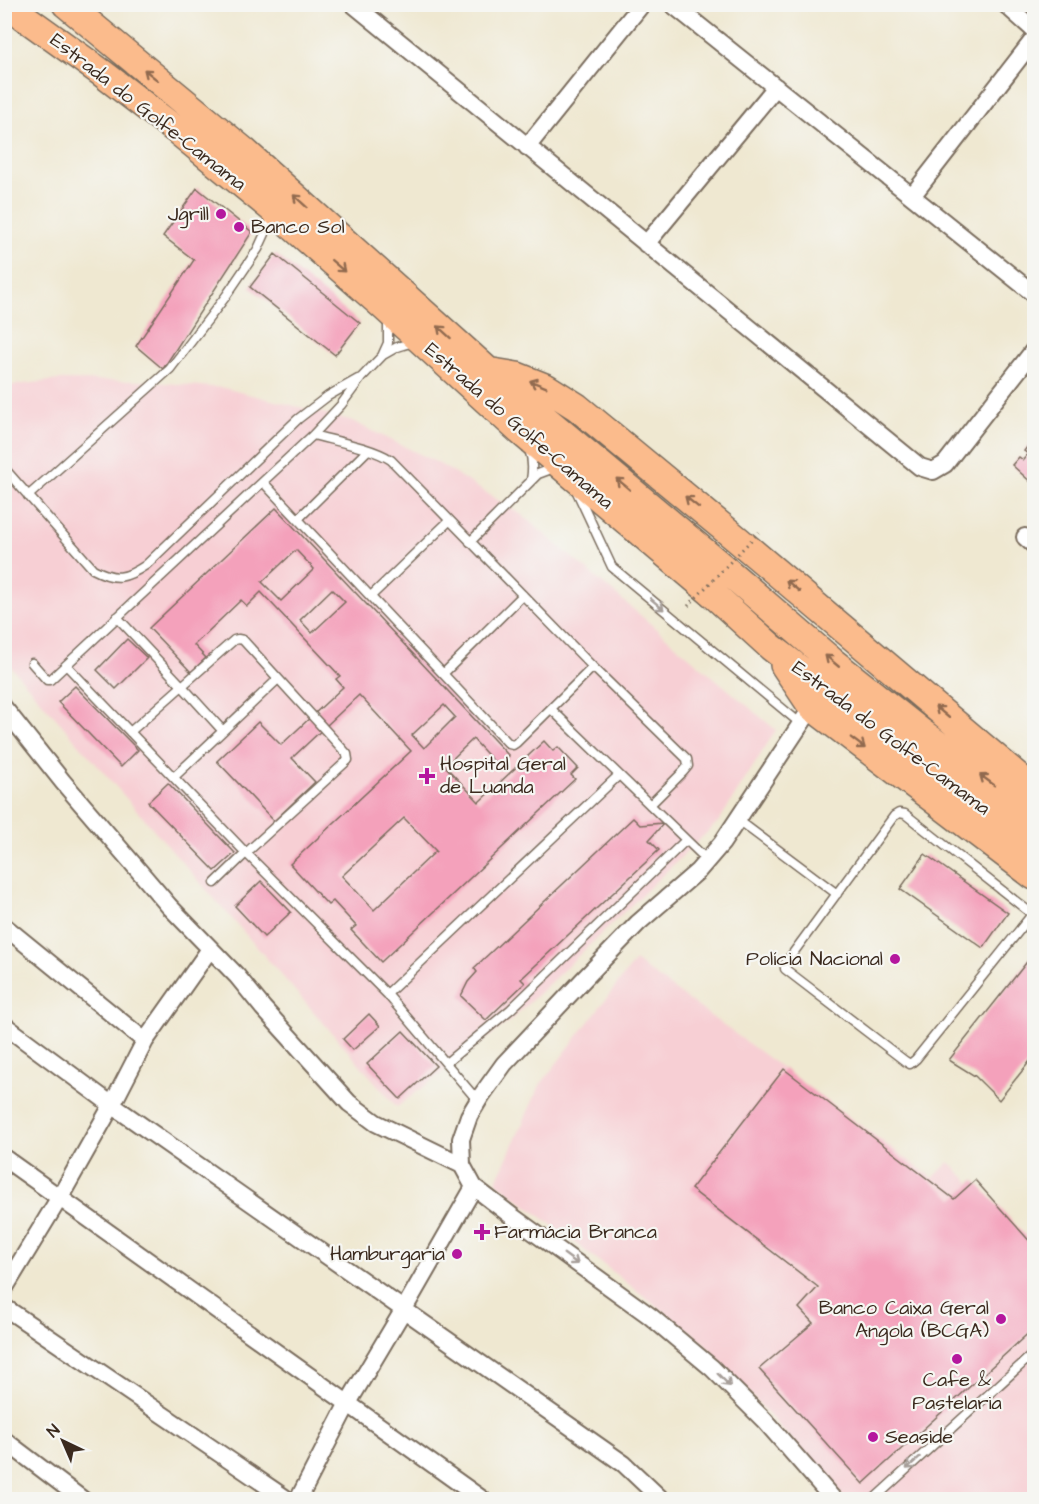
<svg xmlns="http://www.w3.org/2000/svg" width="1039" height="1504" font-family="'Architects Daughter',sans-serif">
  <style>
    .built { fill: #f7cfd4 }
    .building { fill: #f4a1bb; fill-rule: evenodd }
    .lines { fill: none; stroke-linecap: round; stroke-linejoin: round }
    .service-casing { stroke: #7a6c5d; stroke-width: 11 }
    .minor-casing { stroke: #7a6c5d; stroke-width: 20 }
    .trunk-casing { stroke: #7a6c5d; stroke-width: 30 }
    .service { stroke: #fff; stroke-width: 8 }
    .minor { stroke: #fff; stroke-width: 16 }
    .trunk { stroke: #fbbb8c; stroke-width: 27 }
    .path-bridge { stroke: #7a6c5d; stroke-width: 3; stroke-dasharray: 1.5 4.5; stroke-linecap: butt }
    .oneway { stroke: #916b50 }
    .oneway2 { stroke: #a79f9a }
    .poi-dot { fill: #b5179e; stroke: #f6f6f2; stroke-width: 2 }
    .labels { text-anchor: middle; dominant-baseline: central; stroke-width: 4.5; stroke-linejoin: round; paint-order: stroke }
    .street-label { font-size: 20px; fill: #3b2a1e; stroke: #f6f6f2 }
    .poi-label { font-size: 20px; fill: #3b2a1e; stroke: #f6f6f2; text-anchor: end }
  </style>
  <rect width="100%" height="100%" fill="#f6f6f2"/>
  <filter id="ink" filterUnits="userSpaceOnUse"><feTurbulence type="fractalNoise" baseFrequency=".0167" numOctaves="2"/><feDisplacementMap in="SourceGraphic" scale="12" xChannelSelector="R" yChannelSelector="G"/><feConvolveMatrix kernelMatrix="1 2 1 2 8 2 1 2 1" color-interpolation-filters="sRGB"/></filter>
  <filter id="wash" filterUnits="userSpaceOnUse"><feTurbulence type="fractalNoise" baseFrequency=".008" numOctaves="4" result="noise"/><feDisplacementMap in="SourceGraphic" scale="24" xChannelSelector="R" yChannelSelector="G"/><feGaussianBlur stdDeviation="1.35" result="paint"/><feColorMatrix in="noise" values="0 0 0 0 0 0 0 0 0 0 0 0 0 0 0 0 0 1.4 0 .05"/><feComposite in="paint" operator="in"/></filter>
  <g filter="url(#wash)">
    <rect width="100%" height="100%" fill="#efe8d1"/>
    <!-- built -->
    <path class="built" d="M59,380L140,381L224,388L350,420L438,463L522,515L776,730L719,821L511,1020L397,1107L5,660V386Z
      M635,961L933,1178L949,1162L1034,1244V1499H845L701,1340L496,1182L540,1085Z"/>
    <g id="blocks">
      <!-- building -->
      <path class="building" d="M197,188L252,232L163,369L136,346L194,260L163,236Z
        M275,254L360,323L335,355L250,287Z
        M1031,442L1034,445V485L1012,465L1019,457L1023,460L1028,454L1024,451Z
        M276,508L509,756L498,766L473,739L445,766L479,802L544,741L553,751L558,747L578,768L571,775L575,779L381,962L351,930L356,926L333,901L328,905L290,864L411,751L359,695L292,758L315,782L274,821L217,761L258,722L281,745L343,687L336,679L340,676L261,592L247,606L241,600L194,645L206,658L191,672L149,628ZM296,550L314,569L281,601L262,582ZM332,589L345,602L312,633L300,620ZM444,705L455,717L424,748L412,735ZM404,818L436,851L374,910L342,876Z
        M127,639L147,658L116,689L97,670Z
        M75,686L138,750L121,767L58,702Z
        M168,783L235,853L215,871L148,802Z
        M633,818L640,825L664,823L649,840L659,850L521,979L525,983L486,1020L461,996L468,982L477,972L474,968Z
        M925,854L1008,913L983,948L900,889Z
        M261,881L291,912L264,937L235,906Z
        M1034,953V1056L999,1100L975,1076L949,1060Z
        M369,1014L380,1026L353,1050L343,1039Z
        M403,1031L436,1066L400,1099L367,1064Z
        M784,1069L954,1199L975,1180L1034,1246V1328L863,1484L759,1369L813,1323L799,1308L818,1287L691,1189Z"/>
    </g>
  </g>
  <g filter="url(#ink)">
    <use href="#blocks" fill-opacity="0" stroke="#7a6c5d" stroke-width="1.5"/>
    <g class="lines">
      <!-- service casing -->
      <g class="service-casing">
        <path id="service" d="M383,354L388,343V321
          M313,435C335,441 373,448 391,460L593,667L687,759L688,766L683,772L650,805
          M529,449C533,460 533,469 531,480
          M4,468L93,569C116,581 125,579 146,565L298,419L328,396L358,379
          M263,482L509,744L513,745L516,743L593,667
          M577,492L612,567L801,724
          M28,496L170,369L226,296L258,249L274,214
          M298,519L368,450
          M470,542L538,474L554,468
          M371,596L449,521
          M117,617L182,686L222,730
          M32,663L47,680H50L313,435L341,405L361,378L383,355L397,347L413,342H415
          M66,665L246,853L387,994L619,775
          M444,673L523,595
          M551,709L707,860
          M130,732L234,640L238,639L243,640L347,754L348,760L246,853L215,883
          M174,777L278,679
          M738,820L837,894
          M1032,914L905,814L899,813L894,816L785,964V969L905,1061L910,1064L916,1059L1034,912
          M387,994L478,1101
          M446,1063L511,1009L686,840
          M876,1500L875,1498L1034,1353"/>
      </g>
      <!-- minor casing -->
      <g class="minor-casing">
        <path id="minor" d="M353,4L920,467L933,471L945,464L1034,350
          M672,4L1034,294
          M1005,4L1034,30
          M527,147L642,4
          M912,196L1034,39
          M646,244L776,87
          M1025,537L1034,545
          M812,707L722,843L698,871L638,923L584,979L504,1064L481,1096L469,1116L461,1139L462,1165L474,1187L513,1217L650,1316L712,1368L765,1421L834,1500
          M4,708L63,782L169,906L237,976L263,1008L349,1103L376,1123L462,1165
          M4,926L145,1041
          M4,1025L112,1105L624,1464L662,1500
          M4,1158L483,1500
          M4,1289L60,1197L112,1105L145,1041L210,949
          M4,1307L288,1500
          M4,1440L83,1500
          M298,1500L348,1403L404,1309L474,1187"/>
      </g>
      <!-- trunk casing -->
      <g class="trunk-casing">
        <path id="trunk" d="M6,4L102,73L175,129L275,211L383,306L520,431L713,594L771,647L932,771L1034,845
          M66,4L244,151L488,371L732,575L833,662L921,732L1034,814
          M493,372L517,376L547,388L577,407L737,539L1034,790
          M784,665L812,707L1034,876"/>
      </g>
      <!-- service -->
      <use href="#service" class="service"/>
      <!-- minor -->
      <use href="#minor" class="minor"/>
      <!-- trunk -->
      <use href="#trunk" class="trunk"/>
      <!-- path-bridge -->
      <path class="path-bridge" d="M688,606L759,532"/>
    </g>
    <!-- one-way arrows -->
    <defs><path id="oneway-shaft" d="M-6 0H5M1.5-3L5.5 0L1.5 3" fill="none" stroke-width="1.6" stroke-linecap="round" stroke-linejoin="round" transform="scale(1.5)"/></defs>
    <g class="oneway">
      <use href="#oneway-shaft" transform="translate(151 75) rotate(-141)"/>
      <use href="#oneway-shaft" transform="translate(300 201) rotate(-138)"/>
      <use href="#oneway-shaft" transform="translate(338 266) rotate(41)"/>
      <use href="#oneway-shaft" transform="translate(444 332) rotate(-138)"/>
      <use href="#oneway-shaft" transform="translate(538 384) rotate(-158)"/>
      <use href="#oneway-shaft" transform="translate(623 484) rotate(-140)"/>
      <use href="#oneway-shaft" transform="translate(692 502) rotate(-141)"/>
      <use href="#oneway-shaft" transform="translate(793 586) rotate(-140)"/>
      <use href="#oneway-shaft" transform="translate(832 661) rotate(-140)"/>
      <use href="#oneway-shaft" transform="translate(942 712) rotate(-140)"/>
      <use href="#oneway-shaft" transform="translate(858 743) rotate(37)"/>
      <use href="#oneway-shaft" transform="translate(987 780) rotate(-144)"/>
    </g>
    <g class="oneway2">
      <use href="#oneway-shaft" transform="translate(657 604) rotate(40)"/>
      <use href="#oneway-shaft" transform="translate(571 1259) rotate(36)"/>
      <use href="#oneway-shaft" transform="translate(724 1380) rotate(45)"/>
      <use href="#oneway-shaft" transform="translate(913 1463) rotate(138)"/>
    </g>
  </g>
  <!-- markers -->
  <g class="poi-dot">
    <circle cx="221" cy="214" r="6"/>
    <circle cx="239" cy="227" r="6"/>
    <path d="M424 767h6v6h6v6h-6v6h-6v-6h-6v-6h6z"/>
    <circle cx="895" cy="959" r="6"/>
    <path d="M479 1223h6v6h6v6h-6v6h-6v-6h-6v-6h6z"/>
    <circle cx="457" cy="1254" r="6"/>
    <circle cx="1001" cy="1319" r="6"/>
    <circle cx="957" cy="1359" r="6"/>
    <circle cx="873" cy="1437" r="6"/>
  </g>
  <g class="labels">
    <!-- street labels -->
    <g class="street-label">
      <text transform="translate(148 112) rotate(38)">Estrada do Golfe-Camama</text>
      <text transform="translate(519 426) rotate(41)">Estrada do Golfe-Camama</text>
      <text transform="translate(891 738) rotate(37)">Estrada do Golfe-Camama</text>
    </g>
    <!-- poi labels -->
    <g class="poi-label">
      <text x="209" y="214">Jgrill</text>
      <text x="251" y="227" text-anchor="start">Banco Sol</text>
      <text x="440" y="764" text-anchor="start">Hospital Geral<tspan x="440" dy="23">de Luanda</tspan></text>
      <text x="883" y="959">Polícia Nacional</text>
      <text x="494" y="1232" text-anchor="start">Farmácia Branca</text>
      <text x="445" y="1254">Hamburgaria</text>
      <text x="989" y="1308">Banco Caixa Geral<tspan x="989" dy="23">Angola (BCGA)</tspan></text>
      <text x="957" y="1380" text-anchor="middle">Cafe &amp;<tspan x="957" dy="23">Pastelaria</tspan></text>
      <text x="885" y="1437" text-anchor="start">Seaside</text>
    </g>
  </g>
  <!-- margin -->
  <rect width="1039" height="1504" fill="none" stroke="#f6f6f2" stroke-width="24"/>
  <!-- north arrow -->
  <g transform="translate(63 1441) rotate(316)" stroke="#f6f6f2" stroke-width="4.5" paint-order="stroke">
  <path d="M0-4.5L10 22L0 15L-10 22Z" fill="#3b2a1e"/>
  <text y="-9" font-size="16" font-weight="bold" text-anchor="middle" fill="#3b2a1e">N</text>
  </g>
</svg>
